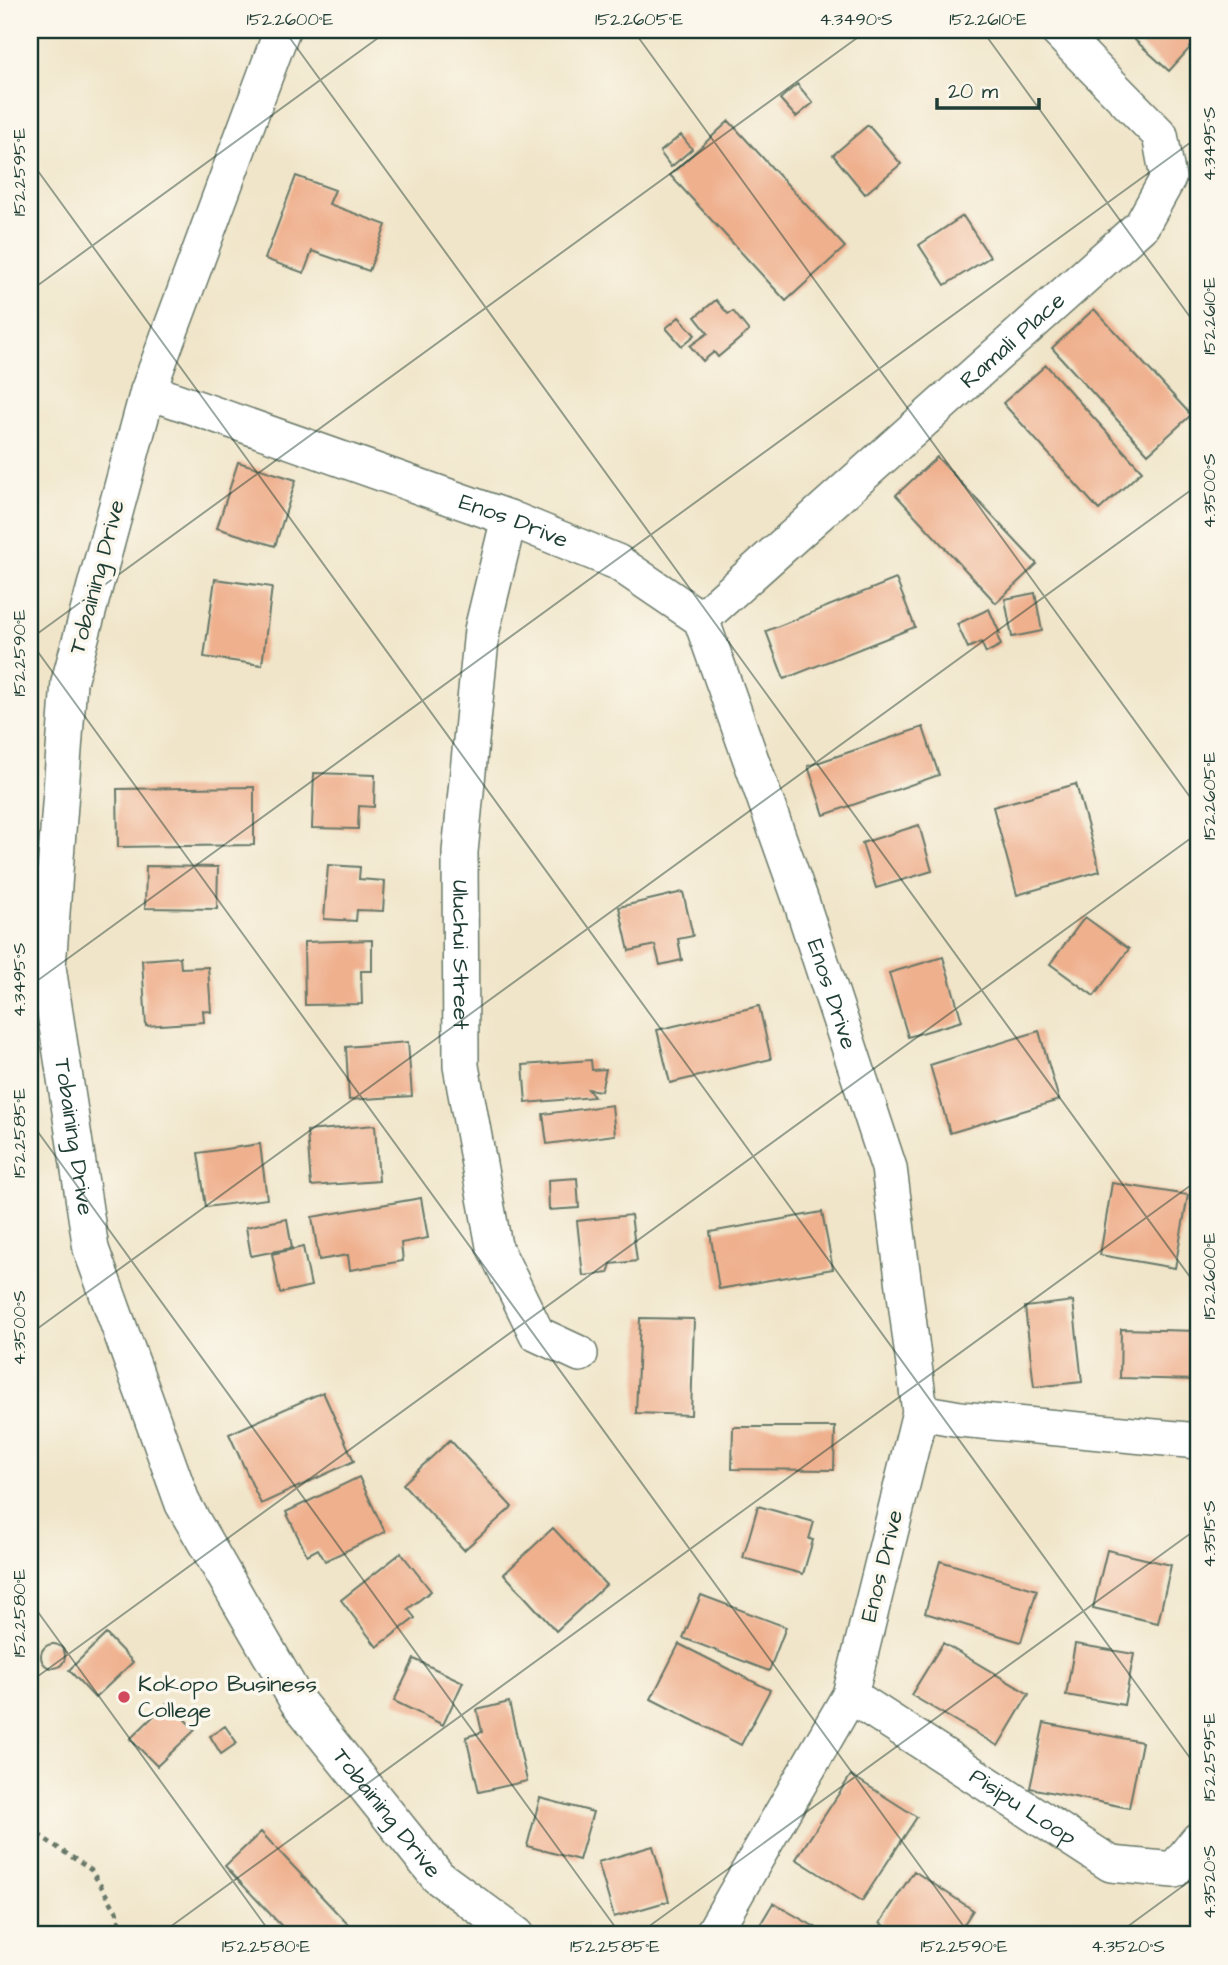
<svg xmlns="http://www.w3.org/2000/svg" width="1228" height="1965" font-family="'Architects Daughter',sans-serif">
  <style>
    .building { fill: #efb08e }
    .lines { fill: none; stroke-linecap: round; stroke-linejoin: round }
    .minor-casing { stroke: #687868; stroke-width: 38 }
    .path { stroke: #687868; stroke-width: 4.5; stroke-dasharray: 5 5; stroke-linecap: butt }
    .minor { stroke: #fff; stroke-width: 35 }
    .ticks { fill: none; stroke: #1f3d34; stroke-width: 2; stroke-opacity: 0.45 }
    .poi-dot { fill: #d1495b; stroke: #fbf7ec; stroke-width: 2.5 }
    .labels { text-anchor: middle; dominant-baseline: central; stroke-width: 7; stroke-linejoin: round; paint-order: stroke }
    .street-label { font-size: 23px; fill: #1f3d34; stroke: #fbf7ec }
    .poi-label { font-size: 23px; fill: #1f3d34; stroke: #fbf7ec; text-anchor: start }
    .neatline { fill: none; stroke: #1f3d34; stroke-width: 2.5 }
    .ticks-label { font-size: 18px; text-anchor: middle; fill: #1f3d34 }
  </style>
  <rect width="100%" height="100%" fill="#fbf7ec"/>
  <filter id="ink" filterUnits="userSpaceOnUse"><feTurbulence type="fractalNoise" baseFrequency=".0143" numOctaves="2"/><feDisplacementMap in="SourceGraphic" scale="14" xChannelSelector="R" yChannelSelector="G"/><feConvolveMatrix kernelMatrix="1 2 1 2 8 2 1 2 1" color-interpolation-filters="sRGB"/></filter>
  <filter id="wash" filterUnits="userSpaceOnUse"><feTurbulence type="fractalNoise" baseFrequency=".00686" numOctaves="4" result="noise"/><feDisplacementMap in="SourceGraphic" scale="28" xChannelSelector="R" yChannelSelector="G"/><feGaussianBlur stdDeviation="1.57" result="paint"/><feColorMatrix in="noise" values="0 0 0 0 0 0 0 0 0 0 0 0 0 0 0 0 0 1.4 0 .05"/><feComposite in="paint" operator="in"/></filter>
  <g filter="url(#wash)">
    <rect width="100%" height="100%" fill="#f0e5c9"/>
    <g id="blocks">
      <!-- building -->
      <path class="building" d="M1124,30H1197L1198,39L1169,71Z
        M797,84L813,103L796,117L780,99Z
        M729,121L845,247L786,301L670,175Z
        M868,125L901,164L865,194L833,155Z
        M681,135L692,149L671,167L660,152Z
        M296,176L335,190L329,204L386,225L369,271L312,251L304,273L265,259Z
        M963,216L990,257L945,285L919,245Z
        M716,300L728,314L733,311L749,331L718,357L714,352L703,361L690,346L708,333L695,317Z
        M1094,309L1191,415L1148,454L1052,348Z
        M679,317L695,335L682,346L666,328Z
        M1046,365L1142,471L1099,510L1003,403Z
        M937,457L1037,564L996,603L896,495Z
        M238,462L296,480L275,546L217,528Z
        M215,579L272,587L262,665L204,657Z
        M896,579L915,627L784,679L766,631Z
        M1035,593L1042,631L1012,637L1005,599Z
        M989,609L1000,634L997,635L1001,645L986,653L981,642L968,648L957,624Z
        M923,727L939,775L824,815L808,766Z
        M314,773L375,775L374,807L359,806L358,829L312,828Z
        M1076,784L1100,871L1017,895L993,807Z
        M254,787V845L118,847L117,789Z
        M919,825L932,871L876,888L862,843Z
        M328,865L360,867L359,879L385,881L383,911L357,910L356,921L324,919Z
        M146,866L218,867L217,909L145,908Z
        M683,892L693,936L678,939L682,960L660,965L655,945L629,951L619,907Z
        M1085,917L1129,949L1094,996L1050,964Z
        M372,940V971H361L362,1004L305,1005L304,942Z
        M180,957L181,968L208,967L211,1012L203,1010L204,1022L146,1026L142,960Z
        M943,957L962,1021L908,1037L889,973Z
        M759,1006L771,1059L670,1083L657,1030Z
        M1039,1031L1059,1100L950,1133L930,1065Z
        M408,1042L412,1096L349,1100L346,1047Z
        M591,1060L592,1070L606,1069L601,1091L588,1089L594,1097L526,1103L523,1065Z
        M612,1105L615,1135L547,1144L543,1114Z
        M375,1125L379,1181L311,1186L307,1131Z
        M1198,1130V1149L1192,1131Z
        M260,1144L267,1199L206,1207L198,1153Z
        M577,1178L579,1208L549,1210L548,1180Z
        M1112,1183L1188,1195L1175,1268L1100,1255Z
        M421,1198L428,1238L401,1243L403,1261L350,1270L348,1255L319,1260L312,1217Z
        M822,1212L833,1269L719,1289L710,1232Z
        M631,1215L637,1261L611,1264L608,1273L583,1276L577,1221Z
        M287,1219L292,1248L251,1256L246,1227Z
        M303,1247L311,1286L280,1293L272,1254Z
        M1073,1301L1082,1382L1034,1387L1025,1307Z
        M640,1318L694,1319L691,1415L636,1413Z
        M1121,1329L1198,1331V1380L1120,1378Z
        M323,1392L354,1461L261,1504L229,1434Z
        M733,1427H835L834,1470L732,1469Z
        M450,1440L512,1507L464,1550L403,1484Z
        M359,1477L385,1532L325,1561L318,1549L307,1555L286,1512Z
        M758,1506L814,1522L809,1539L813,1540L803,1574L743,1558Z
        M553,1528L606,1585L556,1631L504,1574Z
        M1107,1550L1171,1565L1158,1623L1093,1608Z
        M401,1553L431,1591L408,1609L415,1618L377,1647L341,1600Z
        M940,1561L1037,1590L1021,1642L925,1613Z
        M701,1595L786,1627L769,1671L683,1638Z
        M106,1634L133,1662L95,1698L69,1670Z
        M943,1643L1029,1694L998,1746L911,1695Z
        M679,1644L770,1690L741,1745L651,1699Z
        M1075,1644L1134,1654L1124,1705L1066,1695Z
        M41 1656a12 12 0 1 1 24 0a12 12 0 1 1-24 0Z
        M414,1659L463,1682L443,1725L394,1701Z
        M168,1702L195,1730L157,1766L130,1739Z
        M509,1702L527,1781L479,1792L466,1737L482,1732L477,1710Z
        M1044,1723L1142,1742L1129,1808L1030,1788Z
        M225,1726L237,1743L221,1754L210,1736Z
        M851,1775L917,1817L862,1901L796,1859Z
        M540,1798L593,1812L579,1860L527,1846Z
        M261,1832L358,1935H290L225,1866Z
        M653,1846L669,1901L614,1917L598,1862Z
        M914,1871L973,1910L957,1935H898L880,1923Z
        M773,1903L829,1935H754Z"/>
    </g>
  </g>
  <g filter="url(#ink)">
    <use href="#blocks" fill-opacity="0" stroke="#687868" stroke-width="2"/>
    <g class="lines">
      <!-- minor casing -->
      <g class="minor-casing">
        <g id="minor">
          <path id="s1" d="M282,30L148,391L69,682L48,967L91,1249L183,1504L297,1701L438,1877L517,1935"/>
          <path id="s2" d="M148,391L509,518L617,562L701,619L801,901L889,1168L920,1412L850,1695L712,1935"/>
          <path id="s3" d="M509,518L482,630L460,852L461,1066L494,1246L537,1334L580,1354"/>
          <path id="s4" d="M701,619L1142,225L1168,178L1160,135L1057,30"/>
          <path d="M920,1412L960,1419L1198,1441"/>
          <path id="s5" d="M850,1695L1111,1864L1174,1870L1198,1840"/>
        </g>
      </g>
      <!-- path -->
      <path class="path" d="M30,1829L91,1870L117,1912L123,1935"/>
      <!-- minor -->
      <use href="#minor" class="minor"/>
    </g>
  </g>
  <!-- ticks -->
  <path class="ticks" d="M284,30L1198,1288M633,30L1198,808M982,30L1198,328M30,160L1198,1769M30,291L389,30M30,639L868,30M30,641L970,1935M30,986L1198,137M30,1121L621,1935M30,1334L1198,485M30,1601L272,1935M30,1682L1198,833M159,1935L1198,1180M637,1935L1198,1528M1116,1935L1198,1875"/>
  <!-- markers -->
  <circle class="poi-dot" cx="124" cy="1697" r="7"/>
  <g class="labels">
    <!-- street labels -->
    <g class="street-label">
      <text stroke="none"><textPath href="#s4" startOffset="418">Ramali Place</textPath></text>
      <text stroke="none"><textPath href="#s2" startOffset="388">Enos Drive</textPath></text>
      <text transform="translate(97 577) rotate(-75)">Tobaining Drive</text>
      <text stroke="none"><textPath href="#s3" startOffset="441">Uluchui Street</textPath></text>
      <text stroke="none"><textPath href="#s2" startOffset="998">Enos Drive</textPath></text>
      <text stroke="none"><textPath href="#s1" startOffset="1144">Tobaining Drive</textPath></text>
      <text transform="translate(882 1566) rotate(-76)">Enos Drive</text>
      <text stroke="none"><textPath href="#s5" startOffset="206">Pisipu Loop</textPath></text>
      <text stroke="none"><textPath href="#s1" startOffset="1900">Tobaining Drive</textPath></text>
    </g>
    <!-- poi labels -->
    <g class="poi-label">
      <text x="138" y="1684">Kokopo Business<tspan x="138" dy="26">College</tspan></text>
    </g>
  </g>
  <!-- margin -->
  <rect width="1228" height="1965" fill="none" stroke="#fbf7ec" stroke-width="77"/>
  <!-- scale -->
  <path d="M937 98v10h102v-10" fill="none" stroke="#1f3d34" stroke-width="3.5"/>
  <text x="948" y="98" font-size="21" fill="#1f3d34" stroke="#fbf7ec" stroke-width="5" paint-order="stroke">20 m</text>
  <rect x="38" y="38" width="1152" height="1888" class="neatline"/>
  <g class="ticks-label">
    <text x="290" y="25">152.2600°E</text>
    <text x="639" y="25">152.2605°E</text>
    <text x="856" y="25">4.3490°S</text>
    <text x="988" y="25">152.2610°E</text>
    <text transform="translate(1209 144) rotate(-90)" y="6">4.3495°S</text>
    <text transform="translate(19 172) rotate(-90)" y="6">152.2595°E</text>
    <text transform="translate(1209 316) rotate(-90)" y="6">152.2610°E</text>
    <text transform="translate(1209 491) rotate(-90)" y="6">4.3500°S</text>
    <text transform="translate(19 653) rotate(-90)" y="6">152.2590°E</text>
    <text transform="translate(1209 796) rotate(-90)" y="6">152.2605°E</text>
    <text transform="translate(19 980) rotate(-90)" y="6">4.3495°S</text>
    <text transform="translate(19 1133) rotate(-90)" y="6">152.2585°E</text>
    <text transform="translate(1209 1276) rotate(-90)" y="6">152.2600°E</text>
    <text transform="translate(19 1328) rotate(-90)" y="6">4.3500°S</text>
    <text transform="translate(1209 1534) rotate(-90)" y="6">4.3515°S</text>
    <text transform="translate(19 1613) rotate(-90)" y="6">152.2580°E</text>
    <text transform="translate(1209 1757) rotate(-90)" y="6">152.2595°E</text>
    <text transform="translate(1209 1882) rotate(-90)" y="6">4.3520°S</text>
    <text x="266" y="1952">152.2580°E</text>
    <text x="615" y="1952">152.2585°E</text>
    <text x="964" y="1952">152.2590°E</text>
    <text x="1128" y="1952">4.3520°S</text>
  </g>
</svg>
